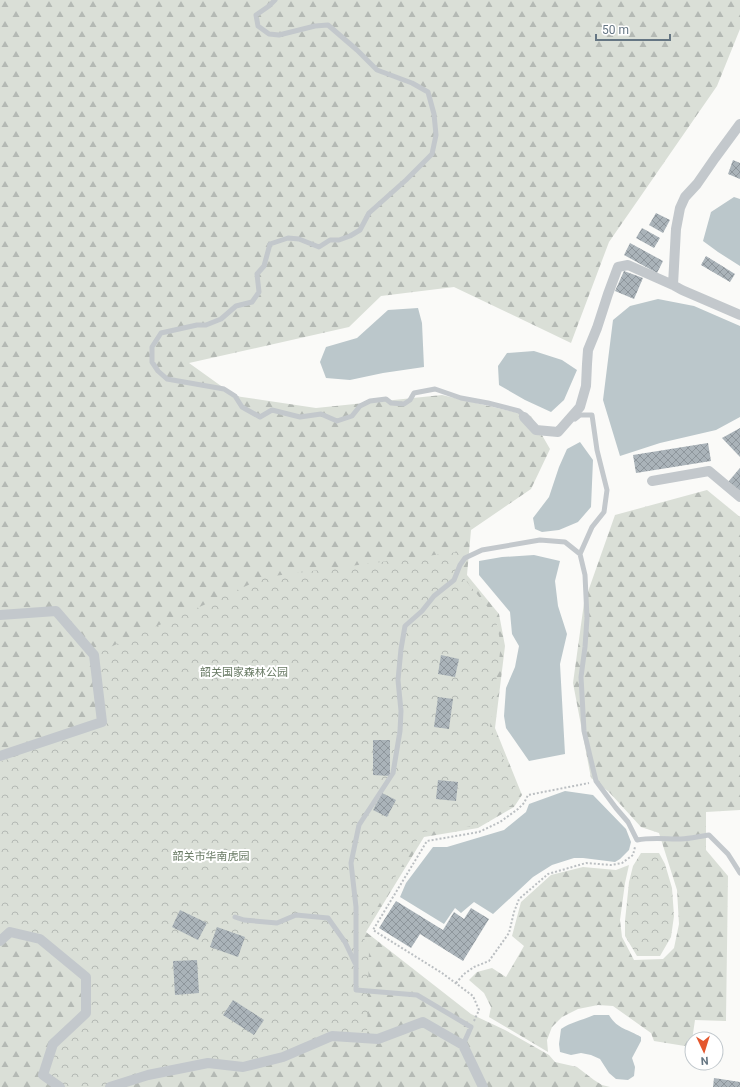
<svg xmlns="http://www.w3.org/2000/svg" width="740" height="1087" font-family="Roboto,'Noto Sans SC',sans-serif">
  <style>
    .forest { fill: url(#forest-firs) }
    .park { fill: url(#park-crowns) }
    .water { fill: #bbc7cb }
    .building { fill: url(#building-cross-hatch) }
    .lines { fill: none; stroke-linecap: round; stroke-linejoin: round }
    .path { stroke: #bbbfc2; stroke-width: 2; stroke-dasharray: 2 2; stroke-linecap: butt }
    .service { stroke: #c3c8cc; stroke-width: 5 }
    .minor { stroke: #c3c8cc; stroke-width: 10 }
    .labels { text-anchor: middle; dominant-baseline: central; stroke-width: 4; stroke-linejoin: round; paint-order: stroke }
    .park-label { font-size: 11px; fill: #687a64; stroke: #fff }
  </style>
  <defs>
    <pattern id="forest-firs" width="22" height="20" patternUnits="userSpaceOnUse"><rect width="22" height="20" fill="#dadfd7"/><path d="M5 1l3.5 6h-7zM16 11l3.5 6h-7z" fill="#b4b9b4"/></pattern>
    <pattern id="park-crowns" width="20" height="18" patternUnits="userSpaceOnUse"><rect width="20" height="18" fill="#dadfd7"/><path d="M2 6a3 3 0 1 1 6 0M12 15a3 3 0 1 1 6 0" fill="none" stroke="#b4b9b4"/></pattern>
    <pattern id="building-cross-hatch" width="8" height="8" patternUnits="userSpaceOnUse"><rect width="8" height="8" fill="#aab3b9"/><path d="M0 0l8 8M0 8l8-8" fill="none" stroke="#8e969c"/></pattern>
  </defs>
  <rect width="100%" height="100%" fill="#fafaf8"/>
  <!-- forest -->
  <path class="forest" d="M0,0H740V29L717,86L609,242L571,343L454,287L381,296L349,327L189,363L235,396L316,408L442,395L531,416L550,449L531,489L471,530L467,575L499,614L505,646L495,728L522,795L514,807L478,828L424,837L366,932L471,1014L505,1030L549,1055L555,1062L577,1067L594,1080L602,1085L610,1087H0Z
    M707,490L740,517V810L706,812V850L728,876L726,1021L695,1020L691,1047L654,1041L651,1033L613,1006L598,1005L578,1009L562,1017L552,1027L547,1040L548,1052L489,1017L491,1007L484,993L469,980L477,972L492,968L506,977L524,946L512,936L521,902L551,875L583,867L616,870L629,865L625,883L620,920L622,937L634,960L663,959L674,948L679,924L677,890L659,833L641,827L609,792L591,778L573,683L584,603L615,515Z"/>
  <!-- park -->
  <path class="park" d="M465,551L462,576L495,616L501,645L490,727L519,795L512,805L475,826L422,832L362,933L369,950L367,1036L330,1034L283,1055L242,1065L146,1074L101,1087H64L46,1074L55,1046L88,1013V974L42,937L0,936V762L104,724L97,653L266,577Z
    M641,853H659L665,864L672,888L674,916L671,937L660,956H637L625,936V921L629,882L633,866Z"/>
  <!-- water -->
  <path class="water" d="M734,197L740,199V266L718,252L703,241L711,212Z
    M658,299L694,306L740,326V417L716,430L660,443L620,456L603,400L613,320L630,306Z
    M418,308L422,323L424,367L383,373L350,380L326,378L320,362L326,347L357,338L388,310Z
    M534,351L562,360L577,370L564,400L551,412L525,400L499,385L498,366L507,353Z
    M580,442L593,460L591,507L578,522L559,530L542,532L535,529L533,518L549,497L559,467L567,449Z
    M534,555L560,561L555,581L558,606L567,634L560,664L565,754L529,761L506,728L504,716L506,688L515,667L519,646L512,634L510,612L479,575V561L502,557Z
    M565,791L593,795L626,829L631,842L629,850L620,859L615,862L583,858H574L552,865L533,877L493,914L474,902L461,913L455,908L444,924L400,897L406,883L433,847H447L504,830L526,812L529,804Z
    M594,1015H609C617,1029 628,1029 641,1037V1041L632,1058L635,1067L634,1076L628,1080L616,1079L609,1073L600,1059L591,1055L581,1053L571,1055L560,1052L559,1044L561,1029C571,1022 583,1020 594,1015Z"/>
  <!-- building -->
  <path class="building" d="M733,160L740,163V179L728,174Z
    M656,213L670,220L663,233L649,225Z
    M642,228L660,238L654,248L636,238Z
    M630,243L663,261L657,273L624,255Z
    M706,256L735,274L730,282L701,265Z
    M624,271L643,278L634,299L615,291Z
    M740,428V457L722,438Z
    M708,443L711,461L636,473L633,455Z
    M740,468V491L728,482Z
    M441,655L459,659L455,677L438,674Z
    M438,697L453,699L449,729L434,727Z
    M373,740H390V776L373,775Z
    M438,780L458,782L456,801L436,799Z
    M382,793L396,800L387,817L373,810Z
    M396,901L443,930L454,912L464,919L471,908L489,919L463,961L420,934L411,948L379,928Z
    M180,910L207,923L198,940L172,927Z
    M217,927L245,937L238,957L210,947Z
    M197,960L199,993L175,995L173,961Z
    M233,1000L264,1020L254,1035L223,1015Z
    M714,1078L740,1082V1087H713Z"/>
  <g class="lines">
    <!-- path -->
    <path class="path" d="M456,983L464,974L474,967L489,961L509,933L514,912L519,899L548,874L586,863L611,865L622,863L633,855L635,847
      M474,1021L479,1010L473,996L442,973L373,930L427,841L479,832L500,822L518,809L524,803L528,795L589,783"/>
    <!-- service -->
    <path class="service" d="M275,0L269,6L256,15L258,26L269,34L279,35L315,26L328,25L357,50L377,70L412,83L428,92L434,114L436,135L432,154L406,180L369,213L360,230L350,236L339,240H330L319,247L299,239L288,238L270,244L264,266L257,274L259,292L252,302L236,306L221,319L206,325H197L161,333L152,347V362L158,371L167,379L224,389L235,396L242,407L260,417L272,410L300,417L321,414L337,421L352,416L360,406L370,401L386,399L391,403L404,404L410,400L414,393L435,389L461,398L488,403L519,411L526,417
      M575,419L580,415H592L597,450L607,490L604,512L592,527L580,554
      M235,917L244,920L277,923L296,915L328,918L345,942L355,963
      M463,1045L471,1027L417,995L356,990V907L351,863L359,825L393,773L400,731L401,711L398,680L401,649L405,626L422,611L434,596L454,580L460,565L465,558L482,550L540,540L565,542L580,554L585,575L587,618L585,647L581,677L584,731L596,781L616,808L628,822L637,840C651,837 666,839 681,839C690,839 700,836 709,835L728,854L740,873"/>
    <!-- minor -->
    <path class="minor" d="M740,124L715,158L697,184L685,197L680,208L676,229L673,285L682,290L740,315
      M524,417L536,430L558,432L580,407L586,386L587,364L588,350L597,328L608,294L618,267L628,265L673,285
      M652,481L709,471L740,497
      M0,615L56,611L94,655L102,722L0,756
      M0,941L10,932L40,939L86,977V1013L53,1044L43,1075L60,1087
      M110,1087L148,1075L208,1063L243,1067L283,1057L332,1036L378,1039L423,1022L463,1045L483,1087"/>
  </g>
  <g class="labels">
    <!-- park labels -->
    <g class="park-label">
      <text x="244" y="672">韶关国家森林公园</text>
      <text x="211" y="856">韶关市华南虎园</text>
    </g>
  </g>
  <!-- north arrow -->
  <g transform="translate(704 1051) rotate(176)"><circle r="19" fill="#ffffff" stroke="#c1c8cd"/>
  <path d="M0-3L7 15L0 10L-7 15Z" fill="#e4572e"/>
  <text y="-6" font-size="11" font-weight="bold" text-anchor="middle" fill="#657683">N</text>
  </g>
  <!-- scale -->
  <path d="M596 34v6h74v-6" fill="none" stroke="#657683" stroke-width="2"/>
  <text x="602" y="34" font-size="12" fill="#657683" stroke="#ffffff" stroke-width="3" paint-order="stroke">50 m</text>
</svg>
